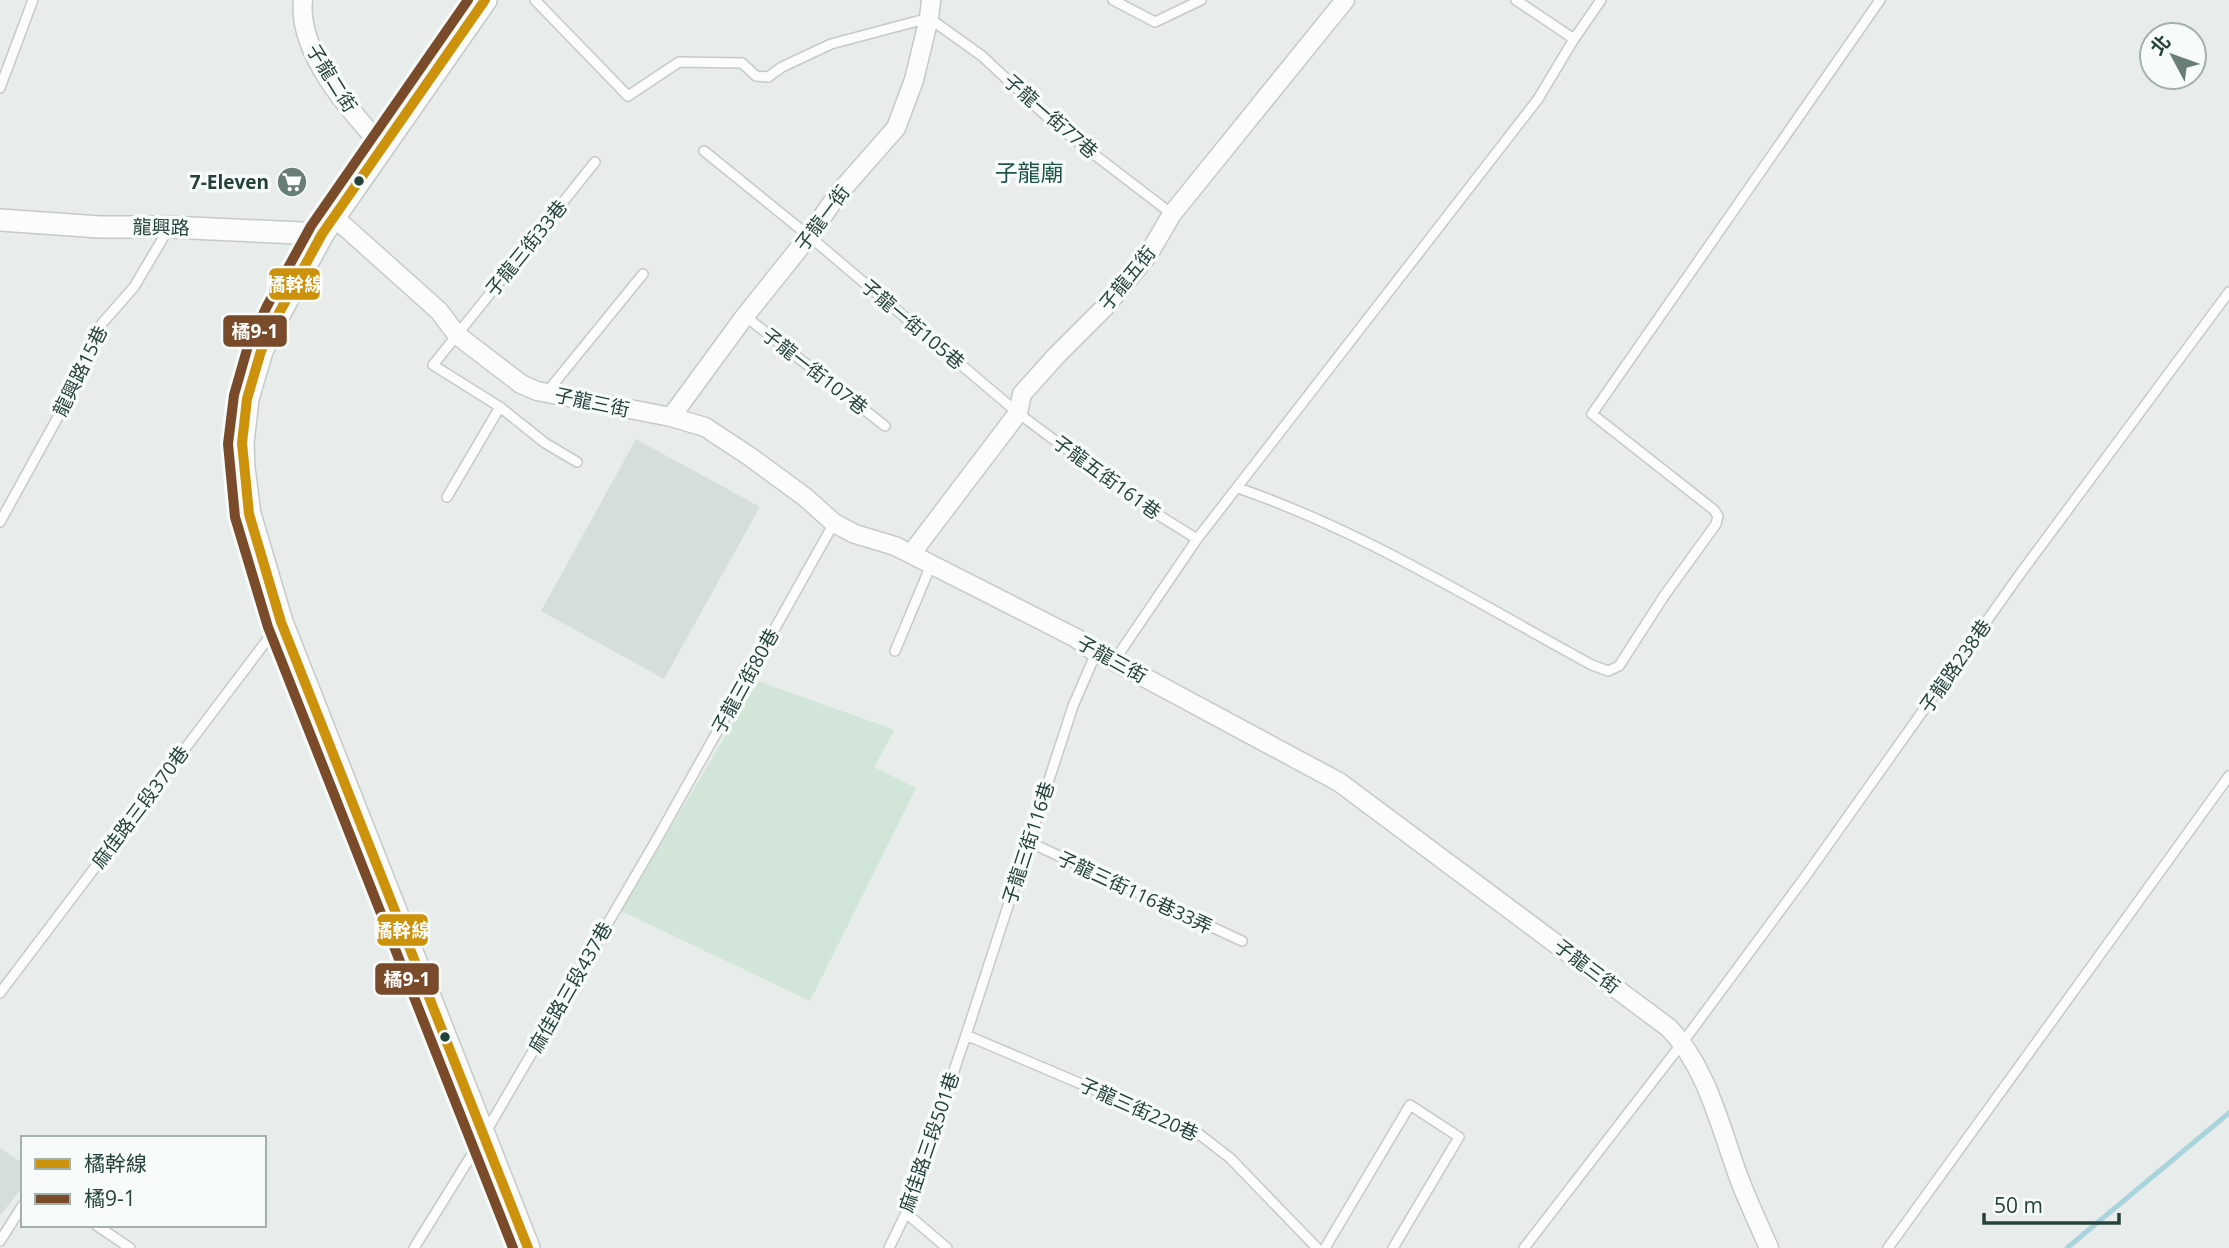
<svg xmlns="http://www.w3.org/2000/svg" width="2229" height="1248" font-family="'Open Sans','Noto Sans TC',sans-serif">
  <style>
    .built { fill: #d6dedb }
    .green { fill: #d1e6d8 }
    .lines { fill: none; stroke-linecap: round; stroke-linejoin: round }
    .stream { stroke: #a9d4db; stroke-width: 5 }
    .service-casing { stroke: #c5cac8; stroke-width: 12 }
    .minor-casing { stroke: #c5cac8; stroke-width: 21 }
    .tertiary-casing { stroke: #c5cac8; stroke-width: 24 }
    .secondary-casing { stroke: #c3cbc8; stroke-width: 26 }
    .service { stroke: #fcfcfc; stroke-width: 9 }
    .minor { stroke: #fcfcfc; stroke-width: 18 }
    .tertiary { stroke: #fcfcfc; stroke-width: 21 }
    .secondary { stroke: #fcfcfc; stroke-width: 23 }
    .bus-1-casing { stroke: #f7fbf9; stroke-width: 16 }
    .bus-2-casing { stroke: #f7fbf9; stroke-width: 16 }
    .bus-1 { stroke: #cd920c; stroke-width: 10 }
    .bus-2 { stroke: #7a4b2a; stroke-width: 10 }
    .bus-dot { fill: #24423a; stroke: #f7fbf9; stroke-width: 2.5 }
    .labels { text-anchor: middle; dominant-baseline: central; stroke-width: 7; stroke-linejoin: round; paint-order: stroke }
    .street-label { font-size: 19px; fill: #24423a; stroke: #f7fbf9 }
    .poi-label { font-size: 19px; font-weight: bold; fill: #24423a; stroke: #f7fbf9; text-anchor: end }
    .quarter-label { font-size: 23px; fill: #1f5548; stroke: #f7fbf9 }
    .line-badge { stroke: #f7fbf9; stroke-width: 2.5 }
    .badge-label { font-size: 19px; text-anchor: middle; font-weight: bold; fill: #fff }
  </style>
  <rect width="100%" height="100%" fill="#e8edeb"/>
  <!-- built -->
  <path class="built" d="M636,439L760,507L664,679L541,611Z
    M0,1148L23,1163V1186L0,1216Z"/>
  <!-- green -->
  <path class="green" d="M758,681L895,730L874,767L916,788L810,1001L621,911Z"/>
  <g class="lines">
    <!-- stream -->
    <path class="stream" d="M2067,1248L2229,1113"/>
    <!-- service casing -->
    <g class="service-casing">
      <path id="service" d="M535,0L628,96L679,62L742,63L756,76L768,77L782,67L831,44L929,18L982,56L1057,126L1172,214
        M1113,0L1155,22L1201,0
        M1516,0L1574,39
        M0,88L33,0
        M704,151L809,236L1018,413L1136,501L1197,539
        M745,316L885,426
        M547,392L643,274
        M577,462L545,443L500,407L433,365L595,162
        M1238,488C1363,531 1476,602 1592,665L1608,671L1619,666L1664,596L1716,524L1718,516L1714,510L1592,414L1880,0
        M447,497L500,407
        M0,522L59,415L98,328L134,287L169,228
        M895,651L931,565
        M1114,661L1197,539L1538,99L1574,39L1601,0
        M1029,842L1242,941
        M0,993L280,623
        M966,1035L1199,1134L1230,1158L1317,1248
        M906,1213L947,1248
        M96,1225L130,1248
        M0,1241L23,1205
        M414,1248L484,1135L657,839L834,523
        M889,1248L906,1213L966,1035L1073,706L1096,653
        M1325,1248L1410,1105L1459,1137L1393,1248
        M1524,1248L1683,1042L1805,877L2020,574L2229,292
        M1888,1248L2229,776"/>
    </g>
    <!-- minor casing -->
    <g class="minor-casing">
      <path id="minor" d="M303,0C297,52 350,111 383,147
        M334,217L439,311L457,335L521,384L537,391L671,417L705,427L749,456L805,497L834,523L855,534L895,546L1076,638L1096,653L1114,661L1339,782L1669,1028C1708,1069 1720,1127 1739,1178C1748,1202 1759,1225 1769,1248
        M671,417L745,316L809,236L838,194L896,128L914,80L929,18L931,0
        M911,554L1018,413L1022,394L1056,356L1105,307L1148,255L1172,214L1345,0"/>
    </g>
    <!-- tertiary casing -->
    <g class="tertiary-casing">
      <path id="tertiary" d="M0,220L100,227H170L322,234"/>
    </g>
    <!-- secondary casing -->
    <g class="secondary-casing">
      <path id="secondary" d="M485,0L322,234L279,313L261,351L247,399L242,443L243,468L249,514L281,622L528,1248"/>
    </g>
    <!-- service -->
    <use href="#service" class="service"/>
    <!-- minor -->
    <use href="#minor" class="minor"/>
    <!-- tertiary -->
    <use href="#tertiary" class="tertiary"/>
    <!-- secondary -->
    <use href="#secondary" class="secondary"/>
    <!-- bus-1 casing -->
    <g class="bus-1-casing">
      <path id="bus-1" d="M485,0L322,234L279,313L261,351L247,399L242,443L249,514L281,622L528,1248"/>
    </g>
    <!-- bus-2 casing -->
    <g class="bus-2-casing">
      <path id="bus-2" d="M468,0L311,226L267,306L248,346L234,395L228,444L235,517L268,627L513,1248"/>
    </g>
    <!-- bus-1 -->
    <use href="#bus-1" class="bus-1"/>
    <!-- bus-2 -->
    <use href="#bus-2" class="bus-2"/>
  </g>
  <!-- icons -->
  <defs>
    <g id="supermarket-disc" transform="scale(1.575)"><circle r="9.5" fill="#697e78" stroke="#f7fbf9"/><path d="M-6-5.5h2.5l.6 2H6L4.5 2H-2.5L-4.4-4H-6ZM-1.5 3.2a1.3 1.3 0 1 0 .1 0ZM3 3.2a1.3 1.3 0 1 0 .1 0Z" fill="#fff"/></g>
  </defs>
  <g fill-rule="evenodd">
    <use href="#supermarket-disc" x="292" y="182"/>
  </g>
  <!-- markers -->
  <g class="bus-dot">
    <circle cx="359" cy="181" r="6"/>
    <circle cx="445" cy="1037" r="6"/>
  </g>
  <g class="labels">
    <!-- street labels -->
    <g class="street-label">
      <text transform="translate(332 78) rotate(58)">子龍二街</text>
      <text transform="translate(1051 116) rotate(41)">子龍一街77巷</text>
      <text transform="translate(822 218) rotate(-53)">子龍一街</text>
      <text transform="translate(161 227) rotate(1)">龍興路</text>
      <text transform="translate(526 248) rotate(-51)">子龍三街33巷</text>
      <text transform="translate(1127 278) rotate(-51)">子龍五街</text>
      <text transform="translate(913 324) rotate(40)">子龍一街105巷</text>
      <text transform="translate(80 371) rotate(-64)">龍興路15巷</text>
      <text transform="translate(815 371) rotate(38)">子龍一街107巷</text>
      <text transform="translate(592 402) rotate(12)">子龍三街</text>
      <text transform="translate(1107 477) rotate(36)">子龍五街161巷</text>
      <text transform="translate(1112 659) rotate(29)">子龍三街</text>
      <text transform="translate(1955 666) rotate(-55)">子龍路238巷</text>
      <text transform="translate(745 681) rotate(-61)">子龍三街80巷</text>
      <text transform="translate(140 807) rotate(-53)">麻佳路三段370巷</text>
      <text transform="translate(1028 843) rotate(-72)">子龍三街116巷</text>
      <text transform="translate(1135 892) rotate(25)">子龍三街116巷33弄</text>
      <text transform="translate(1587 966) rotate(37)">子龍三街</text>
      <text transform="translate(570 987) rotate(-60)">麻佳路三段437巷</text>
      <text transform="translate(1139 1109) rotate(24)">子龍三街220巷</text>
      <text transform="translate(929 1142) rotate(-71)">麻佳路三段501巷</text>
    </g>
    <!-- poi labels -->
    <g class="poi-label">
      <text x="269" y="182">7-Eleven</text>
    </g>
    <!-- quarter labels -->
    <g class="quarter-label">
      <text x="1029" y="172">子龍廟</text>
    </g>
  </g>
  <g class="line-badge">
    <rect x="268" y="267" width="53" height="34" rx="7" fill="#cd920c"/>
    <rect x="222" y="314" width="66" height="34" rx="7" fill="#7a4b2a"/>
    <rect x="376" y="913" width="53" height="34" rx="7" fill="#cd920c"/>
    <rect x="374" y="962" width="66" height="34" rx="7" fill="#7a4b2a"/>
  </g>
  <g class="badge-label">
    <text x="295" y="291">橘幹線</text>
    <text x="255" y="338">橘9-1</text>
    <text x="402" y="937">橘幹線</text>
    <text x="407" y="986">橘9-1</text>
  </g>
  <!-- legend -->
  <rect x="21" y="1136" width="245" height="91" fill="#f7fbf9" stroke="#a3b1ad" stroke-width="2"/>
  <rect x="35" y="1159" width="35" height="10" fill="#cd920c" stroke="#a3b1ad" stroke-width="2"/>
  <text x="84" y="1171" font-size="21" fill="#24423a">橘幹線</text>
  <rect x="35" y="1194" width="35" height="10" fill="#7a4b2a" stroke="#a3b1ad" stroke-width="2"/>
  <text x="84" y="1206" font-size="21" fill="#24423a">橘9-1</text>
  <!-- north arrow -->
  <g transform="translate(2173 56) rotate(311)"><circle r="33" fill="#f7fbf9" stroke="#a3b1ad" stroke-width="2"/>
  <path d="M0-5L12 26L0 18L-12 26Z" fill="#697e78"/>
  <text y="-10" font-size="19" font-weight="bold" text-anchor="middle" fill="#24423a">北</text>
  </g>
  <!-- scale -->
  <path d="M1984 1213v10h135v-10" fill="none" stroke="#24423a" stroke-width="3.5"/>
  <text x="1994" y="1213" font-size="21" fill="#24423a" stroke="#f7fbf9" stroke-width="5" paint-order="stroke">50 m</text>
</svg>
